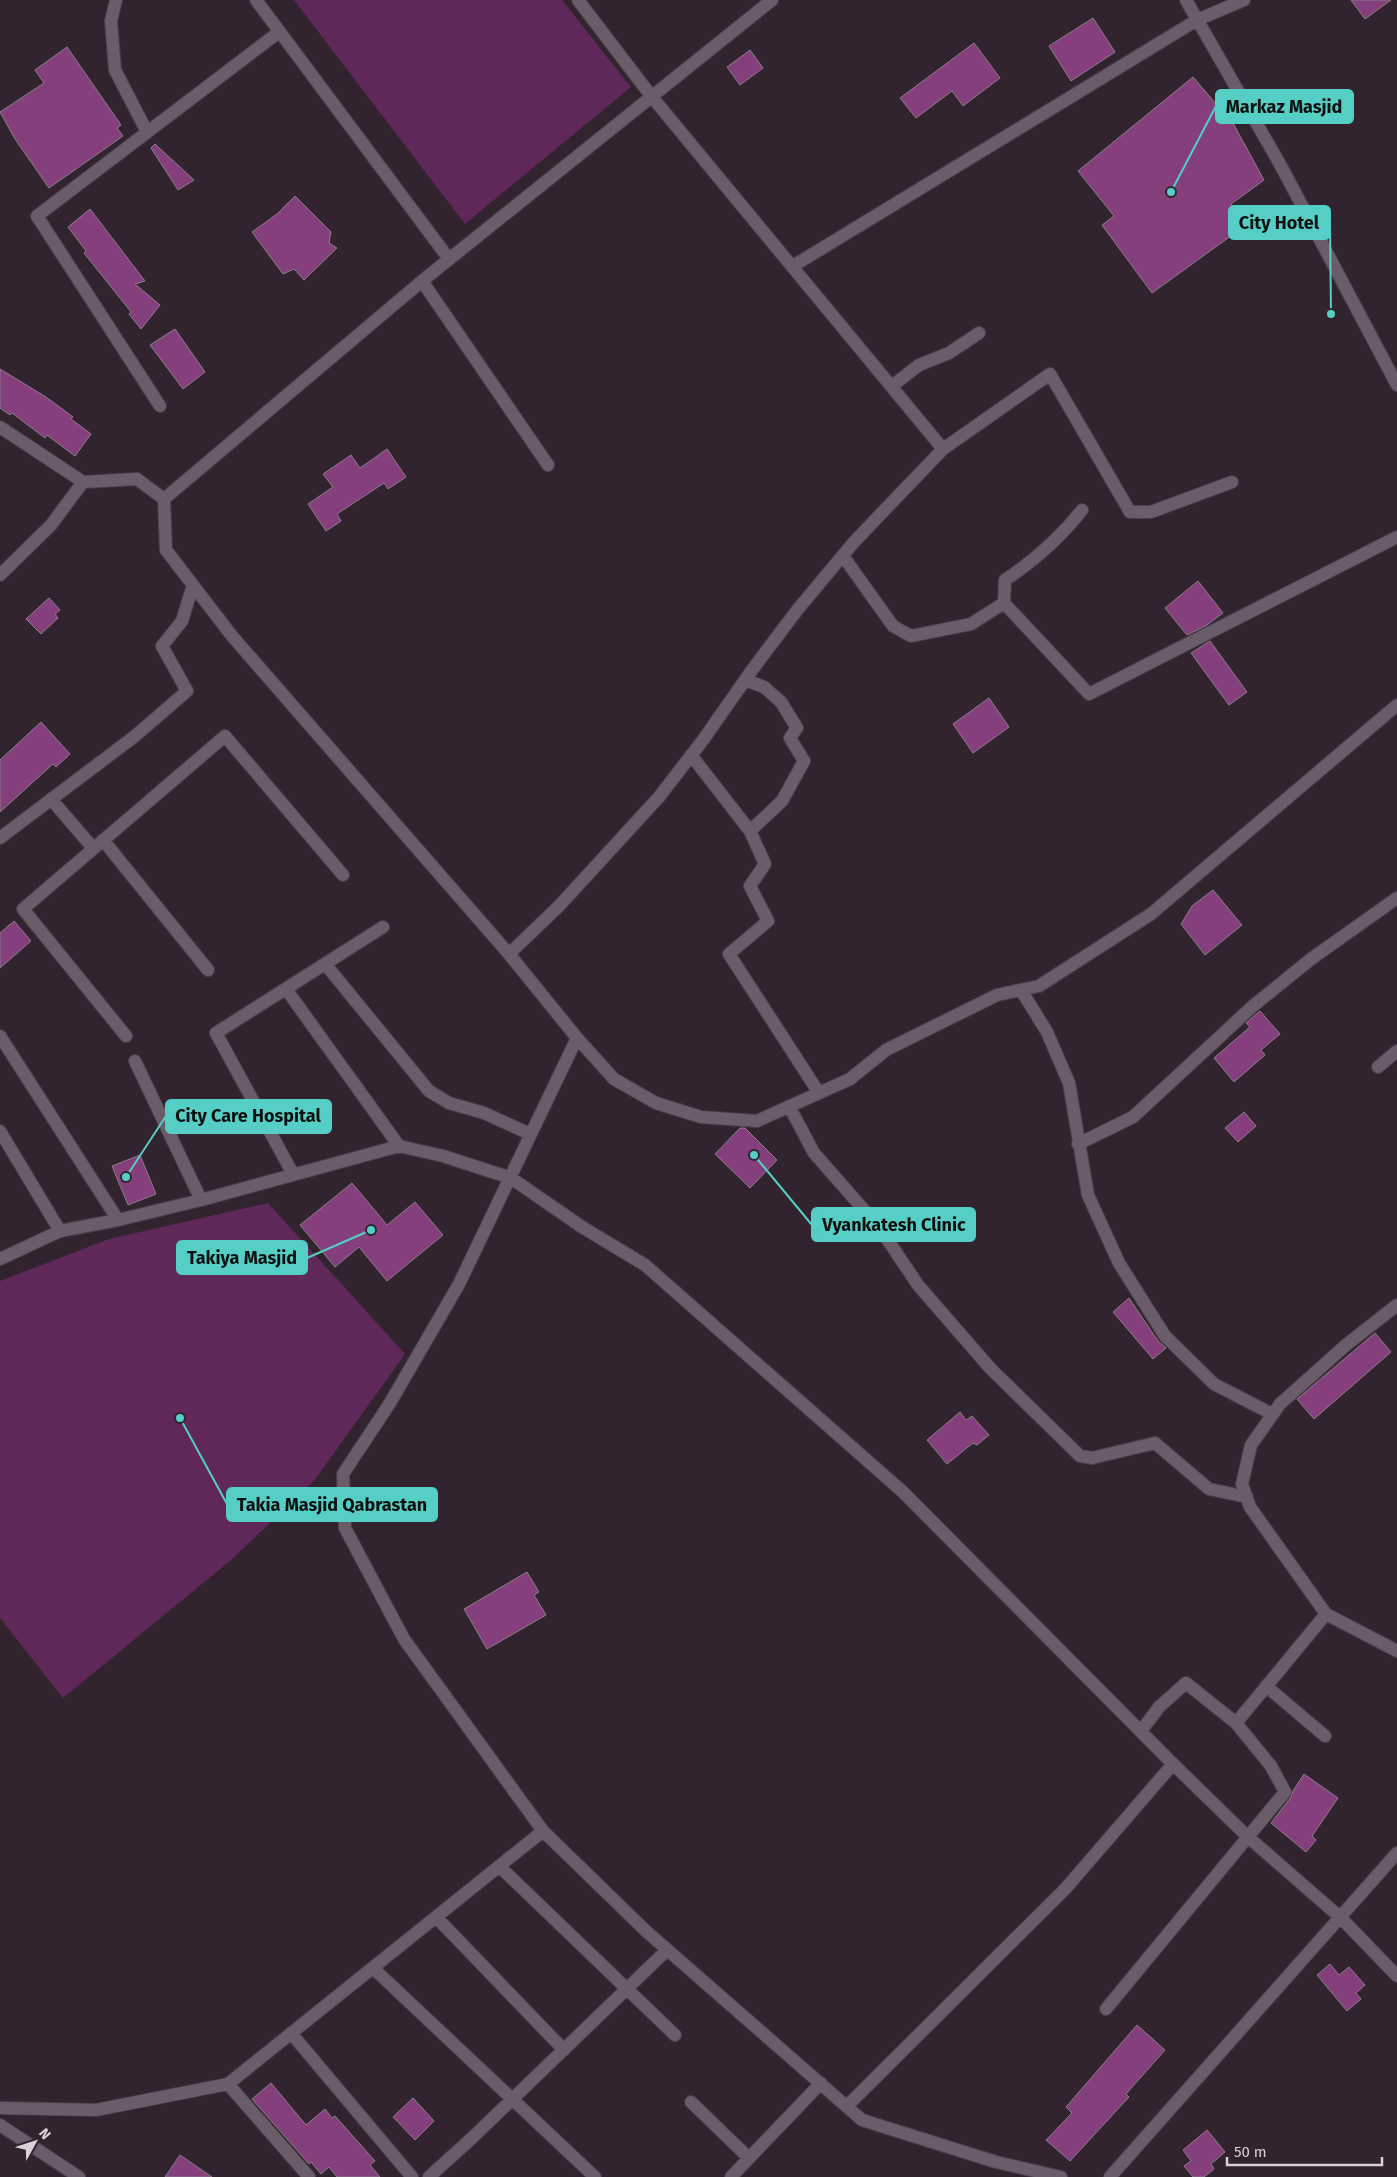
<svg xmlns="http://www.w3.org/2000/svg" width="1397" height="2177" font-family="'Fira Sans',sans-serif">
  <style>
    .green { fill: #5f2859 }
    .building { fill: #843f7c; stroke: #8d7d8a }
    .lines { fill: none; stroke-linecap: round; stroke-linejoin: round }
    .minor-casing { stroke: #4a4049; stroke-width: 14 }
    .minor { stroke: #6b5c69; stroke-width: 12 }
    .leader { fill: none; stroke: #55cec5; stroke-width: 2 }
    .callout-dot { fill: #55cec5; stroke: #31242f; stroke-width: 2 }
    .callout { fill: #55cec5; stroke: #55cec5; stroke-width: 2 }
    .callout-label { font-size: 18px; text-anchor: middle; font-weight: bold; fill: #111 }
  </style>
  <rect width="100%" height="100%" fill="#31242f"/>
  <!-- green -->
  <path class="green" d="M294,0H562L631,87L465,224Z
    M268,1203L405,1354L314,1481L230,1561L63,1698L0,1618V1281L109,1239Z"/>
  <!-- building -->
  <path class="building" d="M1351,0H1391L1365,19Z
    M1093,18L1115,52L1071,81L1049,46Z
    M974,43L1000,78L963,106L952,91L916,118L900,98Z
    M67,47L121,125L117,128L123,136L49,188L15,139L0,112L44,83L35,70Z
    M750,50L763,68L740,85L727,67Z
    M1193,77L1234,125L1264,180L1231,204L1246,225L1152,293L1102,225L1114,216L1078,171Z
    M155,144L194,180L178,190L151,148Z
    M295,196L331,232L329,243L337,248L304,280L294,269L283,274L252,232L277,214Z
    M90,209L145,281L135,284L160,305L141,329L129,314L131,312L84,253L86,251L68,227Z
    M175,329L205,372L183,389L150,345Z
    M0,369L46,397L73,417L71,419L91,434L75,456L47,435L45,438L12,413L10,415L0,408Z
    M387,449L406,477L388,489L384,483L337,514L341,521L326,531L308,504L333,487L323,474L351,455L360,468Z
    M1198,581L1223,613L1207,625L1187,635L1165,608Z
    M49,598L60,610L55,614L58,618L41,634L26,619Z
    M1210,641L1247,692L1229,705L1191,653Z
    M989,698L1009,727L973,753L953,724Z
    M41,722L70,754L56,767L53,764L0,812V760Z
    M1213,890L1242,925L1205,955L1181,924L1192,906Z
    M14,921L31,941L0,968V933Z
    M1260,1011L1280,1034L1261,1050L1265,1055L1234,1082L1214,1058L1250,1027L1246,1023Z
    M1244,1112L1256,1126L1238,1142L1225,1128Z
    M740,1128H745L777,1160L750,1188L715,1154Z
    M140,1155L156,1194L128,1205L112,1166Z
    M352,1183L387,1225L415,1202L443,1235L387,1281L359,1247L335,1267L300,1225Z
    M1129,1298L1158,1341L1166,1348L1153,1359L1113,1312Z
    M1375,1333L1391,1352L1314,1419L1297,1399Z
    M960,1412L966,1420L972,1416L989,1435L977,1445L973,1443L947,1464L927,1440Z
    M527,1572L539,1592L534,1595L546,1615L487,1649L464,1609Z
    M1304,1774L1338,1798L1312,1836L1316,1840L1306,1852L1271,1823L1291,1797L1293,1791Z
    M1330,1964L1339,1975L1349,1967L1365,1985L1356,1993L1361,1999L1347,2011L1317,1975Z
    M1137,2025L1165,2050L1126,2094L1129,2097L1070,2161L1046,2140L1072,2113L1066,2107Z
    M271,2083L306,2125L325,2109L332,2118L335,2116L375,2161L370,2165L380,2177H337L329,2167L321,2174L311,2162L309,2164L252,2099Z
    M413,2098L434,2121L415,2140L393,2117Z
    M1207,2130L1225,2152L1211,2164L1214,2169L1204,2177H1193L1184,2166L1191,2161L1183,2150Z
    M180,2155L212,2177H165Z"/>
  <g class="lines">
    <!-- minor casing -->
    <g class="minor-casing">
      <path id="minor" d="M116,0L111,21L115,70L147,132
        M256,0L449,259
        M1186,0L1281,166L1397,385
        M793,266L1197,20L1244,0
        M422,281L548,465
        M892,386L919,365L949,353L979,333
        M160,406L37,216L279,32
        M0,427L83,482L137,479L164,499L166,550L232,636L509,954L577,1038L614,1079L656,1103L701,1117L757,1121L850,1079L886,1050L997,995L1039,986L1151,914L1397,705
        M943,449L1050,374L1130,512H1151L1232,482
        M164,499L422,281L772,0
        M843,556L893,626L911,636L971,624L1004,603L1005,580C1035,560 1060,538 1082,510
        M0,575L51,525L83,482
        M1004,603L1089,694L1397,537
        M745,680L764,687L781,702L797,728L790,738L804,761L782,801L750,831L765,864L750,886L768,921L729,954L819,1093
        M691,755L750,831
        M51,799L93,848
        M0,838L135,736L187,691L162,646L182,621L193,585
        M103,840L208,970
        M509,954L559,906L659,797L703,740L752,670L798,609L854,542L943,449L652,97L578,0
        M326,965L429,1091L449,1103L484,1113L530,1134
        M286,989L399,1146
        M1021,990L1047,1032L1069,1083L1088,1195L1119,1263L1165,1336L1214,1384L1272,1414
        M0,1036L118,1220
        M126,1036L23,909L225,736L343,875
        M577,1038L459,1284L390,1403L343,1474L345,1528L404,1639L543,1831L647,1932L862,2120L996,2162L1061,2177
        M135,1061L201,1200
        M1378,1067L1397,1051
        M789,1106L814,1153L879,1227L918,1285L990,1368L1080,1456L1092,1458L1155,1443L1209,1489L1247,1497
        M0,1131L60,1231
        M1078,1144L1133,1117L1253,1006L1311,959L1397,898
        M293,1174L216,1033L383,927
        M0,1259L60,1231L118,1220L201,1200L399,1146L443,1156L511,1178L582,1227L645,1265L903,1492L1173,1764L1248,1837L1341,1918L1397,1976
        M1397,1305L1346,1345L1280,1404L1251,1445L1242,1484L1250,1507L1326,1614L1397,1651
        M1266,1686L1325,1736
        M1236,1723L1326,1614
        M499,1866L675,2035
        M436,1917L564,2050
        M373,1968L595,2177
        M1106,2009L1285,1792L1271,1766L1236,1723L1186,1683L1159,1707L1141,1731
        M291,2033L412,2177
        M228,2084L309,2177
        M691,2102L749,2158
        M847,2106L1066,1888L1173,1764
        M0,2108L96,2110L228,2084L543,1831
        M0,2125L79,2177
        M429,2177L472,2138L667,1950
        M731,2177L821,2083
        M1110,2177L1397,1853"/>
    </g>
    <!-- minor -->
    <use href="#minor" class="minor"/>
  </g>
  <!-- callouts -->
  <path class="leader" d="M1171 192L1216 106M1331 314L1330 223M126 1177L166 1116M754 1155L812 1225M371 1230L307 1258M180 1418L227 1504"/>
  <g class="callout-dot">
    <circle cx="1171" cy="192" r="5"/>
    <circle cx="1331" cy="314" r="5"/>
    <circle cx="126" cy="1177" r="5"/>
    <circle cx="754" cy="1155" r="5"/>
    <circle cx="371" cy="1230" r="5"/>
    <circle cx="180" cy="1418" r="5"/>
  </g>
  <g class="callout">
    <rect x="1216" y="90" width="137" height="33" rx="5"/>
    <rect x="1229" y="206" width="101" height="33" rx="5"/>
    <rect x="166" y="1100" width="165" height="33" rx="5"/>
    <rect x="812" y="1208" width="163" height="33" rx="5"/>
    <rect x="177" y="1241" width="130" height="33" rx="5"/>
    <rect x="227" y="1488" width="210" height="33" rx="5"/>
  </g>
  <g class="callout-label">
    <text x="1284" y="113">Markaz Masjid</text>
    <text x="1279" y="229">City Hotel</text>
    <text x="248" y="1122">City Care Hospital</text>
    <text x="894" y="1231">Vyankatesh Clinic</text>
    <text x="242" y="1264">Takiya Masjid</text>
    <text x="332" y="1511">Takia Masjid Qabrastan</text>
  </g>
  <!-- north arrow -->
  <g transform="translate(35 2142) rotate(50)" stroke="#31242f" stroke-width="4" paint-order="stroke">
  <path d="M0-4L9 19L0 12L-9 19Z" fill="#dad1d8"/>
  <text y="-8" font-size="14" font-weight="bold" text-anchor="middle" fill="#dad1d8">N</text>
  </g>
  <!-- scale -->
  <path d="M1227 2157v8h155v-8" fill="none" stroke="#dad1d8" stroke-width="2.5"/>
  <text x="1234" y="2157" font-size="15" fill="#dad1d8" stroke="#31242f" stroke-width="4" paint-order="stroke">50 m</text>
</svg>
